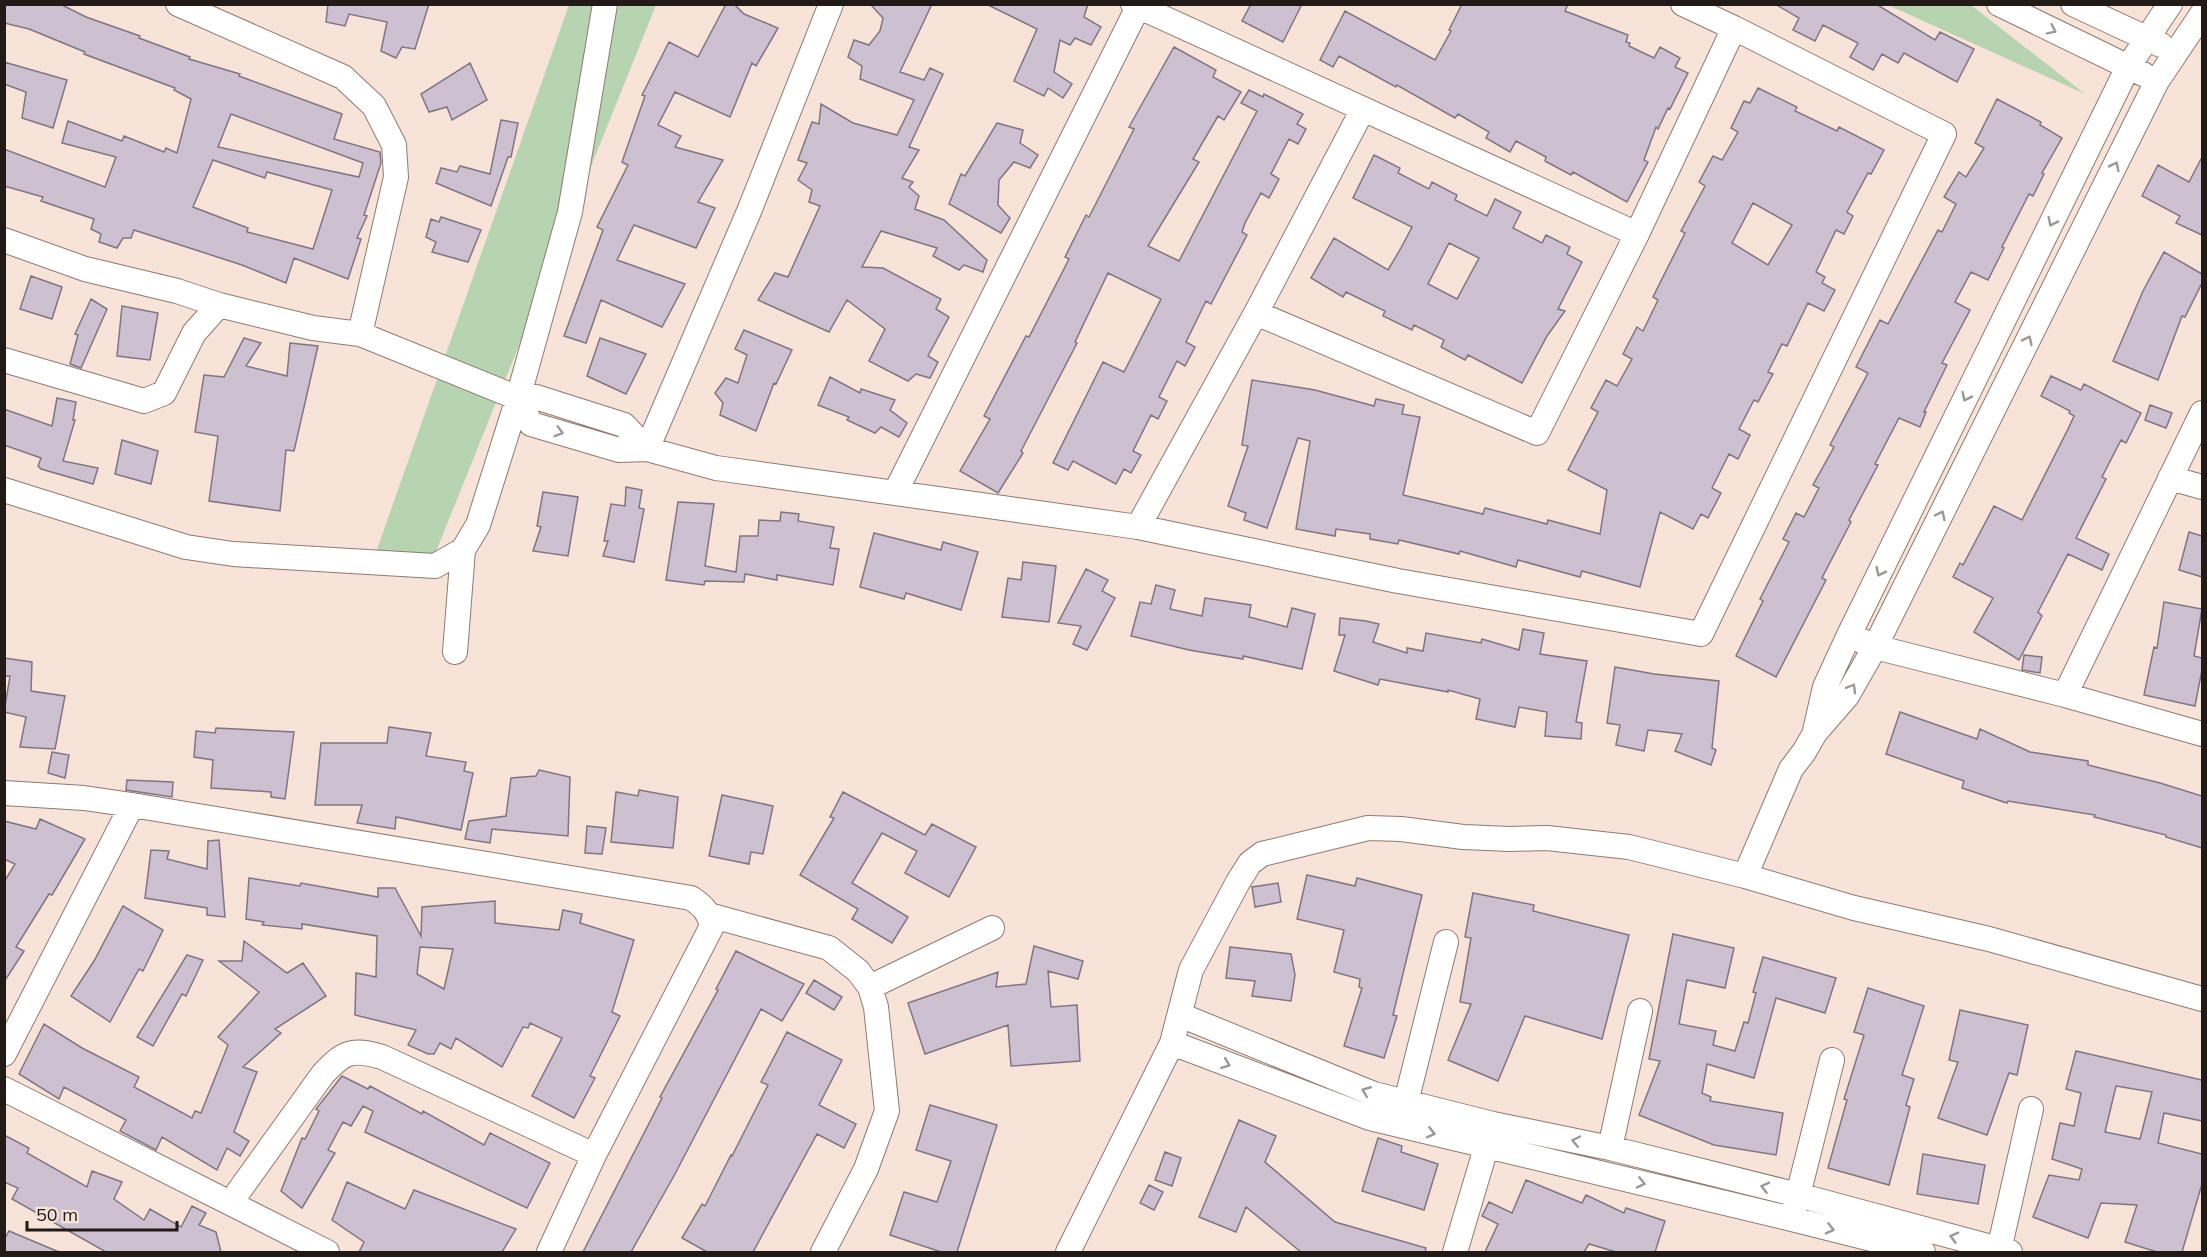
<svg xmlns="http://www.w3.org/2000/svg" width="2207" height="1257" font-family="Mulish,sans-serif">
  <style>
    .green { fill: #b7d4b0 }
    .building { fill: #cdc1d1; stroke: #807583; stroke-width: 1.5; fill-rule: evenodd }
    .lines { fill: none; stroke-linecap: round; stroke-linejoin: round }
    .minor-casing { stroke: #8d7b71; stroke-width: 26 }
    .minor { stroke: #fff; stroke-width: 24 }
    .oneway { stroke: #9b9896 }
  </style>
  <rect width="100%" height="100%" fill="#f7e3d8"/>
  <!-- green -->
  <path class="green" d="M569,5H656L433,559L375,555Z
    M1888,5H1971L2085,94Z"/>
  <!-- building -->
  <path class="building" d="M4,4H60L86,17L140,36L139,38L190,57L189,59L240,74L239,76L342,114L334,139L380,152L381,163L364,215L367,216L357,238L361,239L348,279L294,258L286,283L242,265L134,230L131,238H123L117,248L99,242L101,234L91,229L94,219L41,201L43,197L4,186V149L105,187L116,157L62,143L68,121L122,141L124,136L164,152L166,148L177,153L191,99L174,90L175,88L84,54L85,52L29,29L4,23ZM231,114L363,163L359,177L218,147ZM213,160L265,178L267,172L332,190L313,249L247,232L248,228L193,207Z
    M328,4H429L415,49L402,47L396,58L381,51L387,22L349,14L345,26L326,22Z
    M726,4H734L744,14L778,28L756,66L752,63L730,117L675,92L658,125L681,136L675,147L723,160L698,202L715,208L696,248L634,225L617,260L685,284L662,327L601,300L586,343L564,336L603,230L597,227L628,165L622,162L645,96L642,95L669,42L698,57Z
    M870,4H932L900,72L924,80L930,68L943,74L909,147L919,150L902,178L913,182L909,187L919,196L915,209L944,220L987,260L983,272L964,265L959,270L933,256L937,248L881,231L862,267L883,268L941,299L936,309L949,317L928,356L938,362L930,378L916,374L908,381L869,361L885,329L847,300L829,332L758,300L775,273L788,277L820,206L809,202L812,190L798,180L807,163L798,160L812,122L819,124L821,104L853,123L897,135L914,100L860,79L862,66L848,57L854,40L869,45L880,31L883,18Z
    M986,4H1088L1084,17L1101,27L1091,45L1075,38L1070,45L1060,40L1054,72L1072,84L1063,98L1048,88L1044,96L1014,81L1037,29Z
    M1251,4H1302L1283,42L1242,21Z
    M1462,4H1568L1565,11L1628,35L1626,42L1630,43L1629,46L1654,58L1660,47L1680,58L1675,67L1688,73L1670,109L1668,108L1658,129L1656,127L1644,160L1648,162L1627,202L1573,172L1571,175L1545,161L1546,157L1516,141L1510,152L1486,138L1489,132L1458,114L1455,118L1397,85L1396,87L1339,56L1333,67L1320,60L1345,11L1435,60L1451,31L1449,30Z
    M1775,4H1876L1935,40L1940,32L1974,49L1957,82L1904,53L1898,63L1882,54L1873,70L1850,57L1858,43L1823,25L1815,41L1793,30L1799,18Z
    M1174,47L1216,70L1213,77L1241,92L1224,120L1218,116L1193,159L1199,162L1148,246L1179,261L1257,111L1241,103L1249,90L1263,97L1264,94L1303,114L1297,124L1306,129L1298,144L1289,139L1271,174L1279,179L1269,198L1261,193L1245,223L1242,232L1247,235L1211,304L1206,301L1186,342L1195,347L1185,366L1177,361L1159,397L1167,401L1158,419L1151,415L1133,451L1141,455L1131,473L1124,469L1116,484L1073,461L1068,470L1053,463L1103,362L1124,372L1161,299L1108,273L1075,342L1077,343L1021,451L1023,453L998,493L960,471L990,419L984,416L1026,336L1029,337L1069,259L1065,257L1086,215L1089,217L1134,129L1129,127Z
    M4,62L67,80L53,128L22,118L26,92L4,84Z
    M470,63L487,100L452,120L447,107L429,112L421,94Z
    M1758,88L1797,107L1795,111L1837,131L1839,127L1884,150L1871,174L1868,173L1847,212L1853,216L1844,234L1836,230L1816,272L1825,277L1822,283L1835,290L1824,311L1808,303L1787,346L1782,344L1768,372L1773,374L1758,402L1754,400L1739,429L1750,435L1738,459L1729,454L1712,488L1721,493L1708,518L1701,514L1693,529L1660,512L1640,587L1582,571L1580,577L1518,560L1516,567L1460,551L1459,554L1399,540L1398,544L1370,539V534L1336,529L1335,536L1296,529L1310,441L1298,438L1267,528L1244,520L1246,513L1228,506L1248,446L1242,445L1252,380L1315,390L1374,406L1376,399L1404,405L1402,414L1420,417L1403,495L1483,514L1485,508L1547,524L1548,520L1600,534L1607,490L1568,470L1598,412L1591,408L1606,380L1617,386L1632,359L1623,354L1637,327L1643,331L1658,300L1653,297L1685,233L1681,231L1705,186L1699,182L1713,156L1722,160L1738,132L1731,128L1744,101L1750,103ZM1753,203L1792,225L1768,265L1732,243Z
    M1997,99L2041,122L2040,125L2062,138L2042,173L2044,174L2033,196L2029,194L2002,247L2004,248L1988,280L1971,272L1955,302L1970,310L1942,363L1947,365L1924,412H1926L1920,427L1899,418L1875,464L1878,465L1849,520L1851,522L1822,578L1826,580L1776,677L1736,656L1763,601L1760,599L1789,542L1783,539L1796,513L1804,517L1819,488L1813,485L1834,447L1830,445L1868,373L1856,367L1880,320L1888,324L1938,230L1942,232L1956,204L1944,197L1959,172L1966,177L1984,148L1975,143Z
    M501,120L518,123L511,157H508L491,206L436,183L441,168L457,172L460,166L490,174Z
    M997,123L1023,130L1020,143L1038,155L1030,168L1014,162L999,180L998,205L1010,218L1001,233L949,204L961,174L965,176Z
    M1374,155L1400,168L1398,173L1429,189L1432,182L1457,195L1455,200L1487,216L1495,199L1521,212L1513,228L1542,243L1546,235L1570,247L1567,254L1582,262L1558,309L1565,311L1547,336L1522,383L1468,355L1465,360L1441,347L1444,340L1414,325L1412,330L1383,316L1385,311L1346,292L1343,297L1311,278L1334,238L1388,270L1401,248L1412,227L1353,198ZM1449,243L1479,258L1457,299L1428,284Z
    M2202,157V235L2176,223L2180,216L2142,196L2158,165L2189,182Z
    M441,217L481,230L468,262L432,252L436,242L426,237L431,219L439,222Z
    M2164,252L2202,274V283L2185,317L2182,316L2158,380L2113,361L2143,291Z
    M31,276L62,287L52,319L20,309Z
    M91,299L107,309L81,368L70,364L78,335L75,334Z
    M122,306L158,313L150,360L117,356Z
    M744,330L792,350L776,384L774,383L756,431L720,415L723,403L715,393L726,378L738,383L747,355L735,349Z
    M244,338L261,343L246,366L287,376L290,343L318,346L294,451L286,450L280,511L209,501L218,436L195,432L204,375L224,377Z
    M600,338L646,354L626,394L587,376Z
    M2051,376L2081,390L2084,384L2141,413L2126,443L2121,440L2102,477L2106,479L2076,538L2109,554L2102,570L2068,554L2038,612L2042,616L2019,660L1974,632L1993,598L1953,577L1960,563L1963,565L1994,506L2022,520L2068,429L2074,416L2069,413L2070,411L2041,396Z
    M830,377L860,393L861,389L895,400L890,410L907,423L899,437L881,427L875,433L847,420L849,417L818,405Z
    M57,398L76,402L73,420H75L63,461L98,468L93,484L41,469L38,466L41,458L4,445V409L52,426Z
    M2150,405L2172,413L2166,428L2145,420Z
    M122,440L158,451L151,484L115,474Z
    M626,487L642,490L639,508L644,509L634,562L603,556L608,541H604L611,504L625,506Z
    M543,492L578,497L568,556L533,551L541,527L537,526Z
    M678,502L714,504L705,566L736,572L740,536H758L759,520L780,521L781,512L799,514L798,521L834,527L830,548L839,549L833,585L777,575V580L745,574L744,582L705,581L704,585L666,580Z
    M2189,532L2202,536V577L2179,570Z
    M874,533L941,550L943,542L978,552L961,610L906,593L904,599L860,587Z
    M1023,562L1056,566L1049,622L1002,617L1008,578L1021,580Z
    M1086,569L1108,580L1102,591L1115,598L1087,650L1073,644L1081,626L1058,623Z
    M1156,585L1175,590L1170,609L1202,616L1205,598L1251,605L1249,617L1287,627L1292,608L1315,614L1302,669L1243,656V659L1189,650L1131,636L1140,602L1151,604Z
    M2164,602L2202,609L2194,656L2202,658V670L2195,706L2144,695L2154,647L2157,648Z
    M1340,618L1366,621L1379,624L1373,642L1407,653V648L1423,651L1426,633L1481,643L1482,639L1519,650L1523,629L1544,633L1540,654L1587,661L1576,722L1582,723L1581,739L1545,736L1547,712L1519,707L1515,727L1476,719L1480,699L1448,690V692L1380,679L1378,685L1334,671L1345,635H1339Z
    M2024,655L2042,657L2040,673L2022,670Z
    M4,658L32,662L31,691L65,696L55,749L20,747L26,717L4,712L10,676H4Z
    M1615,667L1654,674L1719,681L1712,748L1716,750L1711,765L1675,751L1682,734L1648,730L1644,751L1616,745L1620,725L1607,723Z
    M1900,712L1977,739L1980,729L2030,752L2088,761V765L2160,783L2202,796V848L2166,837V835L2094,817L2095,815L2008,801L2007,803L1962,788L1964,781L1886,754Z
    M389,727L431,733L426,756L466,762L464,771L473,773L461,830L396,817L395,829L357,823L362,805H315L321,743H387Z
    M216,728L294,732L285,799L271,797V792L211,788L213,760L194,757L196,731L215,733Z
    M52,752L69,755L65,778L48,773Z
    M539,770L570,777L568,836L492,829L490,843L465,839L469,821L506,816L511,778L536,776Z
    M127,780L173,782L172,797L126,790Z
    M639,790L678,797L673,848L611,842L616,792L638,796Z
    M843,792L925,835L932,824L976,847L949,897L905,873L917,851L882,833L852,883L908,917L892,943L852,919L858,909L800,875L834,818L830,817Z
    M722,795L773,806L763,854L751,852L749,864L709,856Z
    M40,819L85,839L52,895L49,894L16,947L24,951L4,982V882L15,864L4,859V821L36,829Z
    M587,826L606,828L602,854L585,853Z
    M219,840L225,917L207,915V908L145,898L151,850L169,851L167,859L207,869L208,841Z
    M1307,875L1355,886L1357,878L1422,895L1393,1015L1397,1016L1384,1058L1344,1046L1362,988L1359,987L1360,979L1334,972L1344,930L1297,919Z
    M249,878L300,886L301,883L378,897V888H395L421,936L422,907L495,901V923L559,930L563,910L582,914L580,923L634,940L612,1012L620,1016L590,1076L595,1078L574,1118L532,1096L562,1038L530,1023L528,1028L523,1027L502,1067L456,1038L451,1049L440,1043L434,1054H428L408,1045L416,1030L355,1015L356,973L376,977L377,936L302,924V929L262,925L264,922L246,919ZM420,947L453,949L444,989L417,974Z
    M1278,883L1281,902L1255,907L1252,887Z
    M1473,893L1534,905L1533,911L1629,935L1602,1039L1525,1016L1498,1081L1448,1060L1471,1004L1460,1002L1471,938L1465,937Z
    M123,906L163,930L143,971L139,969L110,1022L71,996L94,961Z
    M1673,934L1734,948L1725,988L1687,980L1679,1024L1716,1031L1713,1045L1735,1051L1744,1022L1748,1023L1756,993L1753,992L1763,957L1836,978L1825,1013L1776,998L1754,1078L1707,1064L1702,1093L1711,1097L1710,1101L1783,1113L1776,1155L1714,1145L1639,1115L1660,1061L1649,1059Z
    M244,941L287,973L303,963L326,996L275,1029L281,1033L243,1067L257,1072L234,1132L249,1141L240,1156L227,1148L217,1170L162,1137L156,1150L120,1131L126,1120L64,1087L59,1099L19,1074L44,1024L82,1048L139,1077L134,1087L192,1118L195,1111L201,1113L228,1045L218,1037L259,992L219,961H242Z
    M1034,946L1083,961L1078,979L1048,971L1051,1007L1077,1005L1080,1061L1011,1066L1008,1025L925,1054L908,1003L998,972L996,987L1026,984Z
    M1230,947L1291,954L1295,975L1291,1001L1252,996L1255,981L1226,978Z
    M736,951L804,984L782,1021L761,1009L675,1174L631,1252H583L662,1098L660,1097L718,990L716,989Z
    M187,955L203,960L186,996L182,994L153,1046L137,1037Z
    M814,980L842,997L834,1010L806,993Z
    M1868,988L1924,1006L1902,1075L1914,1079L1906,1105L1910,1107L1889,1185L1828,1168L1847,1100L1844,1099L1864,1035L1854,1032Z
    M1960,1010L2028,1025L2017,1075L2009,1073L1987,1135L1938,1118L1958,1062L1949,1060Z
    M787,1032L842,1060L819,1105L856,1124L844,1148L817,1134L753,1252H707L682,1238L702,1204L705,1206L731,1155L732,1156L768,1085L761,1082Z
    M2076,1051L2202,1080V1121L2164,1113L2158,1143L2202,1154V1184L2182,1252H2157L2125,1242L2137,1205L2101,1203L2088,1238L2033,1217L2049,1175L2079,1180L2082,1169L2052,1159L2060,1123L2074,1126L2081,1093L2066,1089ZM2116,1086L2152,1092L2140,1139L2105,1132Z
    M342,1076L368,1089L370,1086L422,1114L423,1111L484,1145L490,1133L550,1163L527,1208L365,1132L373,1111L363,1106L351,1126L343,1122L328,1150L335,1153L302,1208L281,1191L302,1138L305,1139L319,1111L316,1109Z
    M930,1105L997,1125L957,1252H941L890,1235L904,1192L937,1202L951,1161L916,1150Z
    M1239,1120L1276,1136L1265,1162L1335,1222L1426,1248L1425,1252H1301L1246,1207L1236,1232L1199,1217Z
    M4,1135L29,1148L27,1153L87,1187L92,1171L122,1182L114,1199L144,1220L150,1209L181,1227L192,1206L206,1213L199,1225L216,1232L221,1252H106L12,1199L18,1188L4,1182Z
    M1378,1138L1402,1146L1401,1152L1438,1164L1424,1210L1362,1191Z
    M1165,1152L1181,1158L1172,1186L1155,1180Z
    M1923,1154L1985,1165L1978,1204L1917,1194Z
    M1526,1180L1582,1203L1586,1195L1624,1213L1626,1208L1665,1221L1655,1252H1616L1589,1244L1584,1252H1485L1498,1224L1482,1216L1489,1202L1512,1213Z
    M347,1182L405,1209L414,1190L516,1229L502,1252H359L364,1242L332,1220Z
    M1149,1185L1163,1192L1154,1210L1140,1203Z
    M9,1231L59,1252H4V1240Z"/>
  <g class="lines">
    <!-- minor casing -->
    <g class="minor-casing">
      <path id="minor" d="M178,4L343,77L374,106L394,145L396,177L360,334
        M1133,4L1637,234
        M1999,4L2143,74
        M2073,4L2161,45
        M4,240L85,269L177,291L219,305L313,328L360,334L518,398L536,397L624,425L647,449
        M1256,313L1537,433L1637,234L1734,28
        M4,360L144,401L164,393L194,333L219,305
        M518,398L531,424L619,450L647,449L716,468L1138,527L1398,581L1701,634L1944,134L1734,28L1683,4
        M2202,413L2065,695L2202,734
        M647,449L750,209L831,4
        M2170,478L2202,487
        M4,490L186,547L233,554L435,566L463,550L478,525L518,398L570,212L605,4
        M895,493L1138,7
        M1138,527L1256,313L1363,109
        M1862,641L1875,647L2065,695
        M455,652L463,550
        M1815,731L1825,687L1849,635L2128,67L2170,4
        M4,793L84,798L132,805L691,898C703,906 708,911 712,926L594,1155L549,1252
        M1745,876L1854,908L1989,939L2202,999
        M709,915L829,948L858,971L870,987L876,1007L887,1111L866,1169L823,1252
        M870,987L992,928
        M1180,1015L1374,1094L1493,1124L1610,1148L1798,1195L2010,1252
        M1172,1043L1370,1118L1792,1219L1923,1252
        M4,1054L132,805
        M4,1089L327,1252
        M1406,1102L1446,942
        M1610,1148L1640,1011
        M231,1202L323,1074C344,1052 351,1048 382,1057L594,1155
        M1794,1211L1832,1060
        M1999,1250L2031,1109
        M1068,1252L1172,1043L1191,970L1238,882L1250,863L1262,854L1368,828L1401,829L1463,837L1510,839L1547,838L1629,847L1745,876L1791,769L1804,752L1815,733L1847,696L1875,647L2157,81L2202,14
        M1455,1252L1491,1131"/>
    </g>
    <!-- minor -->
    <use href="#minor" class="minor"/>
  </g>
  <!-- one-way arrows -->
  <defs><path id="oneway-chevron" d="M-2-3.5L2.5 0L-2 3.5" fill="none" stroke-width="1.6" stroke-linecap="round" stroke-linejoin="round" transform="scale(1.5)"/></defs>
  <g class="oneway">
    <use href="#oneway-chevron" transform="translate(2052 30) rotate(26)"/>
    <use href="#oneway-chevron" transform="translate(2115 166) rotate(-64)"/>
    <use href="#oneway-chevron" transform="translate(2052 222) rotate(116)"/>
    <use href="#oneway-chevron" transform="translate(2028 340) rotate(-64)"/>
    <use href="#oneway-chevron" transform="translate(1966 397) rotate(116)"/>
    <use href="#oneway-chevron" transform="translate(559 432) rotate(16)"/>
    <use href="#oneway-chevron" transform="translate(1941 515) rotate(-64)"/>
    <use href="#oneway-chevron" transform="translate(1880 572) rotate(116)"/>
    <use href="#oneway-chevron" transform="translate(1852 688) rotate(-60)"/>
    <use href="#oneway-chevron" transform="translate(1226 1064) rotate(21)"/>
    <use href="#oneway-chevron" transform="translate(1366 1091) rotate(-158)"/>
    <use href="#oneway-chevron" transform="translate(1431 1133) rotate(14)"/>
    <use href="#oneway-chevron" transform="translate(1576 1141) rotate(-168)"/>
    <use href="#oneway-chevron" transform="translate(1641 1183) rotate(13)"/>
    <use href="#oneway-chevron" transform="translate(1765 1187) rotate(-166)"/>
    <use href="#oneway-chevron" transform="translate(1830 1229) rotate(14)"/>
    <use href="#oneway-chevron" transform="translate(1954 1237) rotate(-165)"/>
  </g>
  <!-- border -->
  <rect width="2207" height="1257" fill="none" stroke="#211a16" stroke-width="12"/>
  <!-- scale -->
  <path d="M27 1221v9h150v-9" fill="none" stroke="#211a16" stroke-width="3"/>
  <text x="36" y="1221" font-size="18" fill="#211a16" stroke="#f7e3d8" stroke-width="4.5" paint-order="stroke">50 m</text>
</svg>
